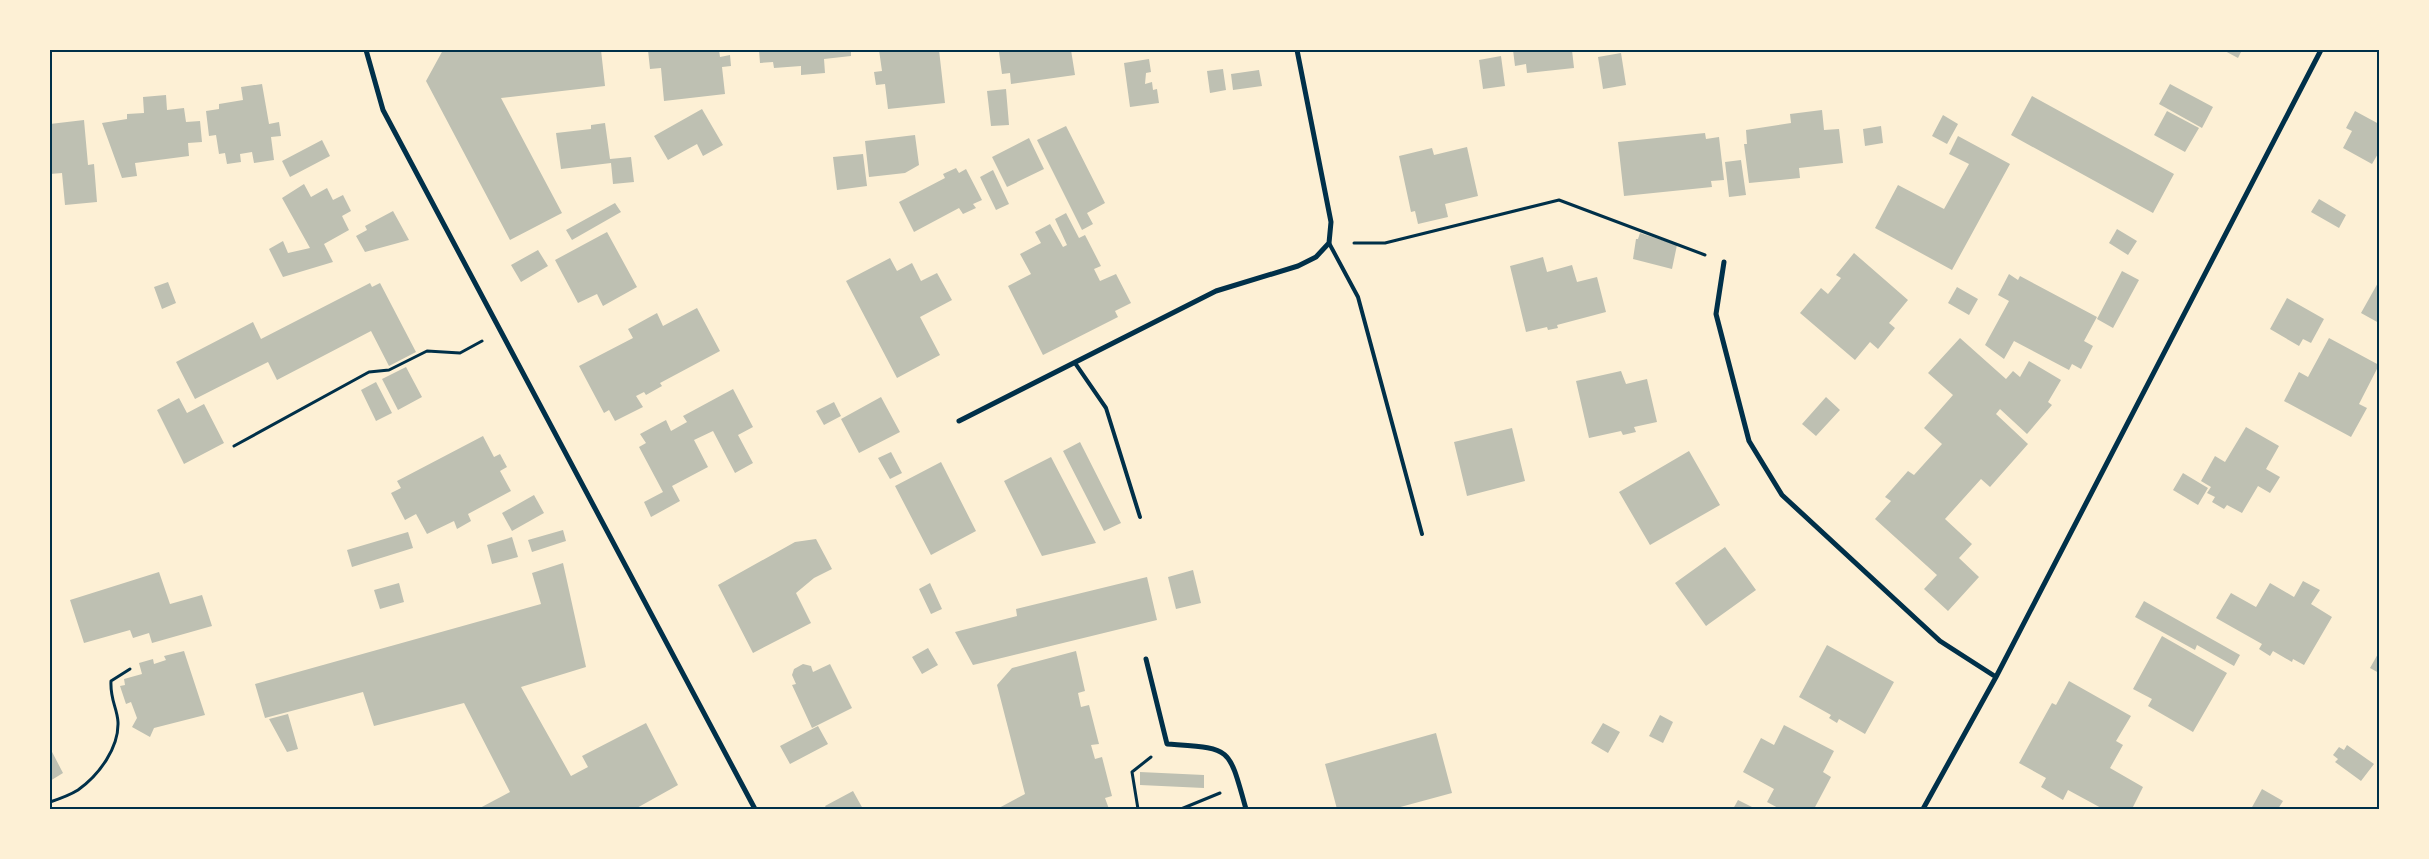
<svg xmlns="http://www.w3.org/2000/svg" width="2429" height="859" font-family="Quicksand,sans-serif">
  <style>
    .building { fill: #bec0b2 }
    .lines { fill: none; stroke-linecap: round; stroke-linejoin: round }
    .path { stroke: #003049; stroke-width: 3 }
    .service { stroke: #003049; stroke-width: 4 }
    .minor { stroke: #003049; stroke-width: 5 }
    .neatline { fill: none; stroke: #003049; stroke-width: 2 }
  </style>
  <rect width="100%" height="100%" fill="#fdf0d5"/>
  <!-- building -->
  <path class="building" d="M443,50H601L605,86L501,98L562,213L510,240L426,81Z
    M648,50H719L720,57L730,55L731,66L722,67L725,94L664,101L661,68L650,69Z
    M759,50H851V56L824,59L825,73L801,75V66L774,68L773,62L760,63Z
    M879,50H939L945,103L888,109L885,84L876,85L874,72L882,71Z
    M1008,50H1071L1075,75L1011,84L1010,73L1002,74L999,52Z
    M1513,50H1572L1574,68L1527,73L1526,64L1515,66Z
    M2223,50H2242L2238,58Z
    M1621,53L1626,85L1603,89L1598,57Z
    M1501,56L1505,86L1483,89L1479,60Z
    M1149,59L1151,72L1146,73L1145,84L1152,82L1153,90L1157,89L1159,103L1130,107L1124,63Z
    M1223,69L1226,90L1210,93L1207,71Z
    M1259,70L1262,86L1233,90L1231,74Z
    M262,84L269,124L279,122L281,136L271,137L274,160L254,163L252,152L240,154L241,162L227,164L225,153L219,154L216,135L209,136L206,111L219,109V104L243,100L241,87Z
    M2170,84L2213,107L2202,128L2159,104Z
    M1006,89L1009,125L991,126L987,91Z
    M166,95L167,110L184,108L186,122L200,121L202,142L188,143L189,156L135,163L137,176L122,178L102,123L127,119V114L144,113L143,97Z
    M2032,96L2174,174L2153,213L2011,135Z
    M702,109L723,145L703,156L697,144L668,160L654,136Z
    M1822,110L1824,130L1839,129L1843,163L1799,168L1800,178L1749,183L1744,144H1747L1746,130L1791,123L1790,114Z
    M2167,111L2199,128L2185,152L2154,135Z
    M2355,111L2379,124V152L2372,164L2343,148L2352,131L2346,128Z
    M1943,115L1958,124L1947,144L1932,136Z
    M84,120L88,165L94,164L97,202L65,205L62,173L50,174V124Z
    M605,123L610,159L631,157L634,182L613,184L611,163L561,169L556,133L591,129V125Z
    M1066,126L1105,203L1087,213L1093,224L1082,230L1037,140Z
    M1881,126L1883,143L1865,146L1863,129Z
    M1705,133L1706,139L1719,137L1724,180L1711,181L1712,187L1624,196L1618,142Z
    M915,135L919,165L905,173L869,177L865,141Z
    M1958,136L2010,164L1952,270L1875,228L1898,185L1944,209L1969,164L1949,154Z
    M1029,138L1044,169L1007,187L992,157Z
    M322,140L330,156L290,177L282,161Z
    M1467,147L1478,196L1445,204L1448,217L1418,224L1415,211L1411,212L1399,156L1432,148L1434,155Z
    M863,154L867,186L837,190L833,157Z
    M1741,160L1746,195L1729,197L1725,162Z
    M956,168L959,173L966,169L982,200L973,204L976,208L963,214L959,208L914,232L899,202L945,178L943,174Z
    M993,170L1009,204L996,210L980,177Z
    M304,184L311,197L327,188L333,200L343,195L351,211L342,216L349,230L324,244L333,262L283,277L269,249L283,241L288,253L310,248L282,198Z
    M2319,199L2346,215L2339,228L2311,212Z
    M615,203L621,212L572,240L566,230Z
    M393,211L409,240L365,252L356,236L367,230L365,226Z
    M1066,213L1079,238L1085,235L1101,266L1094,269L1100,281L1116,274L1131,303L1115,311L1118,317L1043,355L1008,286L1031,274L1020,254L1041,243L1035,232L1050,224L1063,247L1067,245L1055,219Z
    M2117,229L2137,241L2128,255L2109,243Z
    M607,232L637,287L603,306L597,294L578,303L555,260Z
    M1640,233L1677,245L1672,269L1633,259L1636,239H1638Z
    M538,250L548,266L521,282L511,265Z
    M1854,253L1908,300L1889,323L1895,328L1878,349L1870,342L1855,360L1800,313L1821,288L1828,294L1841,278L1836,275Z
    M1543,257L1547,272L1572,265L1577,282L1597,277L1606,312L1557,325L1558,328L1548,330L1547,327L1526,332L1510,266Z
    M890,258L897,271L912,263L921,281L937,273L952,300L920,317L940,355L897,378L846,281Z
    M2122,271L2139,280L2113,328L2097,319Z
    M2009,274L2018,280L2020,276L2097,317L2084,341L2093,346L2081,369L2072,364L2069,370L2014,341L2004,359L1985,345L2009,301L1998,295Z
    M2379,281V323L2361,313Z
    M168,282L176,303L162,309L154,287Z
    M370,283L372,287L380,283L416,352L389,366L371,331L277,380L268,362L195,399L176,362L253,322L261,339Z
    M1957,287L1978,299L1969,315L1948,303Z
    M2287,298L2324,319L2311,343L2303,339L2299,346L2270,329Z
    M697,308L720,351L660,383L662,386L646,395L644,392L636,396L643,407L615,421L609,410L604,413L579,366L633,338L628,329L657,313L663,326Z
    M1960,338L2006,379L2013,371L2020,377L2029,361L2061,380L2048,402L2052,405L2027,434L2000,409L1996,414L2028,444L1990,487L1981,479L1945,519L1972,544L1959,558L1979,577L1948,611L1924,589L1937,575L1875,519L1891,501L1885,497L1908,471L1914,475L1942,444L1924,428L1953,395L1928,373Z
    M2329,338L2379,365L2359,404L2367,408L2351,437L2284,401L2299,372L2308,377Z
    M406,367L422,397L398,410L382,379Z
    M1621,371L1626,384L1647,379L1657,422L1634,427L1636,432L1623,435L1621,431L1589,438L1576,381Z
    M376,382L392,413L376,421L361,390Z
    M733,389L753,427L738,435L753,463L735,473L713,431L694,440L708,467L672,486L680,501L651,517L644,502L663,492L639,447L646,443L640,434L666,420L671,431L687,422L683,416Z
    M881,397L900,432L859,453L841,419Z
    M1826,397L1840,410L1816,436L1802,424Z
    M179,398L187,413L204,404L224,443L184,464L157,410Z
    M834,402L841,416L824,425L816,411Z
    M2246,427L2279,446L2266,469L2280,477L2270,493L2258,486L2242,513L2227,505L2224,509L2212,502L2215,497L2207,493L2211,487L2201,481L2215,456L2225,462Z
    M1512,428L1525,481L1467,496L1454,442Z
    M483,436L494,457L500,454L507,467L500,471L511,491L468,514L471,521L457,529L454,521L427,534L416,514L405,520L391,493L401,488L397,481Z
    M1080,442L1121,523L1104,531L1063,451Z
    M1689,451L1720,505L1650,545L1619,492Z
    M891,452L902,473L890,479L878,458Z
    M1051,457L1096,543L1042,556L1004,481Z
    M941,462L976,531L931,555L895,486Z
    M2183,473L2208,488L2198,505L2173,490Z
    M534,495L544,513L512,531L502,513Z
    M563,530L566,541L532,552L528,540Z
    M408,532L413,548L352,567L347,550Z
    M512,537L518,557L492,564L487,545Z
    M816,539L832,569L814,578L796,593L811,623L753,653L718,585L795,542Z
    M1725,547L1756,590L1706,626L1675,583Z
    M563,563L586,667L521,687L571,776L588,767L582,756L646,723L678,785L635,809H478L510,792L464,703L374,726L363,692L265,718L255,684L541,604L532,573Z
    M1193,570L1201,603L1176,609L1168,577Z
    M159,572L170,604L202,595L212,626L152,643L149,633L133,638L130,630L84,643L70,600Z
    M1147,577L1157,620L973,665L955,632L1017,616L1016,609Z
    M2303,581L2320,590L2311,604L2332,617L2304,665L2293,659L2292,662L2273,651L2270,656L2259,649L2262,644L2216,618L2231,593L2256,607L2270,583L2294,597Z
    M399,583L404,602L380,609L374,590Z
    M930,583L942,609L931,614L919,589Z
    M2144,601L2240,655L2234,666L2197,645L2195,650L2135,617Z
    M2162,636L2227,673L2193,732L2148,706L2152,699L2133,689Z
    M1827,645L1894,682L1865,734L1839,719L1837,723L1829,718L1831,715L1799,697Z
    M928,648L938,665L922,674L912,657Z
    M184,651L205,715L154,728L150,737L132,727L137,718L131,702L126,704L120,686L125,685L124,679L142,674L139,663L153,659L154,664L166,660L164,656Z
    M1076,651L1085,691L1078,693L1081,707L1089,705L1099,744L1091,745L1095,759L1102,757L1112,796L1105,798L1109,809H997L1025,794L997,685L1012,668Z
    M2379,652V673L2370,668Z
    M803,664L811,666L813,672L830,664L852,708L812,728L792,685L796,684L792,675L794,669Z
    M2069,681L2131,716L2116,741L2123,745L2110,768L2143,787L2132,809H2103L2068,790L2063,800L2041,787L2046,778L2019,763L2052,703L2056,705Z
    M288,714L298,749L287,752L269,719Z
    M1660,715L1673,722L1663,743L1649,736Z
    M1603,723L1620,732L1608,753L1591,743Z
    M1784,725L1834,751L1823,772L1831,777L1814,809H1780L1767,802L1774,789L1743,772L1761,738L1774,745Z
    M818,726L828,744L790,764L780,746Z
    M1436,733L1452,793L1393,809H1337L1325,764Z
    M2347,745L2374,764L2361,781L2335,762L2338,759L2333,755L2339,747L2344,750Z
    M50,748L63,773L50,781Z
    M1140,772L1204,775V788L1140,785Z
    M2262,789L2283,801L2278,809H2251Z
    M853,791L863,809H827L825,806Z
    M1738,800L1756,809H1733Z"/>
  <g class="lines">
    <!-- path -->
    <path class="path" d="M1354,243H1385L1559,200L1705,255
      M234,446L369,372L389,370L427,351L460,353L482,341
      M50,802C59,799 70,795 78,790C99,775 119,748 118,722C117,707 110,700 111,681L130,669
      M1138,809L1132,772L1151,757
      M1181,809L1220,793"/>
    <!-- service -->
    <path class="service" d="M1329,243L1358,297L1422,534
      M1075,363L1106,408L1140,517"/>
    <!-- minor -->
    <path class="minor" d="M366,50L383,110L755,809
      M1724,262L1716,314L1749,441L1782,495L1940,641L1996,677
      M959,421L1216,291L1298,266L1316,257L1329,243L1331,222L1297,50
      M1146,659L1167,744C1232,749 1228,745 1246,809
      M1923,809L1996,677L2321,50"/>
  </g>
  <!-- border -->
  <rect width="2429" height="859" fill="none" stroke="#fdf0d5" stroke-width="102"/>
  <rect x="51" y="51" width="2327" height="757" class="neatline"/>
</svg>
